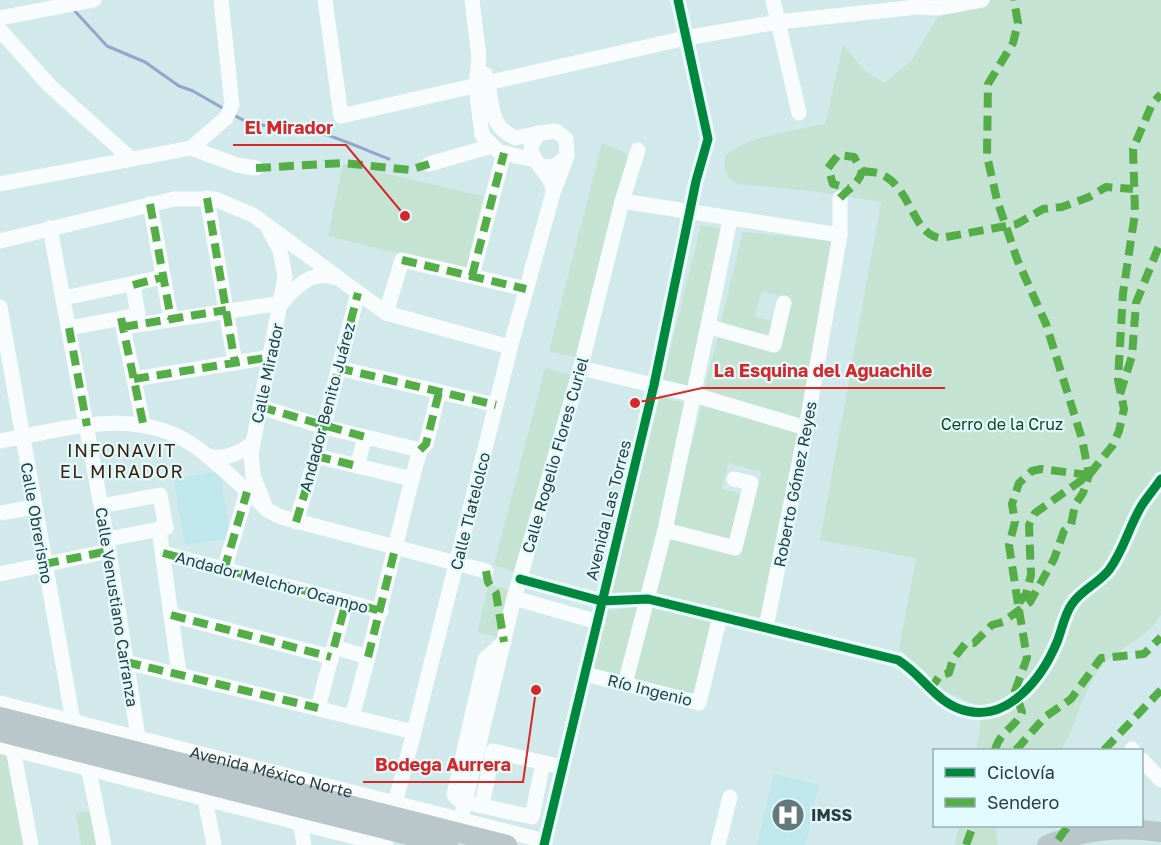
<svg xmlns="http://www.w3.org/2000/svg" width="1161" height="845" font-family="'Golos Text',sans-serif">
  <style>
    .built { fill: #bfe7ec }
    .green { fill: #c5e3d2 }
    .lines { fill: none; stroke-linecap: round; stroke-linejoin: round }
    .stream { stroke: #91a6c9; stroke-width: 3 }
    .minor { stroke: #f8fcfc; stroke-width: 15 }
    .major { stroke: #b9c7ca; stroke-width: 20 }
    .quiet { stroke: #54ad46; stroke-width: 8; stroke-dasharray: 15 8; stroke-linecap: butt }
    .cycleway-casing { stroke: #e1fafe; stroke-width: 13 }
    .cycleway { stroke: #00873e; stroke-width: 9 }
    .labels { text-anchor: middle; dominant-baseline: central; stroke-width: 4.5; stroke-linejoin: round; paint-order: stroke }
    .street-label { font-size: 16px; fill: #2b3d3f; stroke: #e1fafe }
    .park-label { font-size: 16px; fill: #13441b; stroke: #e1fafe }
    .poi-label { font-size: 16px; font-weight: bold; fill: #2b3d3f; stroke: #e1fafe; text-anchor: start }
    .neighbourhood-label { font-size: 18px; letter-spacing: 1.5px; fill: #402108; stroke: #e1fafe }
    .leader { fill: none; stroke: #d62828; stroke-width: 2 }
    .callout-dot { fill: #d62828; stroke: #e1fafe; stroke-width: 2 }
    .callout-label { font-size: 18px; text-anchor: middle; font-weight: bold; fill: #d62828; stroke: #e1fafe; stroke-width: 4.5; stroke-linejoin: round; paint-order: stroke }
  </style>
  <rect width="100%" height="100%" fill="#d1e9eb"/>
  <!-- built -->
  <path class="built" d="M213,472L221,479L231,538L185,545L173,479Z
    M774,774L819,785L805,845H757Z"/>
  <!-- green -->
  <path class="green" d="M968,0H1161V615C1145,642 1117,646 1099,670C1081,695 1077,725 1061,750H976L983,708L942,690L899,649L916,558L820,540L881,202L819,192L738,184L729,179L725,171V156C751,135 792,131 825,124L843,45L863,69L884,83L911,61L939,15Z
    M602,143L624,152L629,157L578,358L549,351Z
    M343,164L483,196L466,271L328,236Z
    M701,225L731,231L692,390L662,382Z
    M743,232L835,241L803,420L703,393L718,336L778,351L791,299L762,291L755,316L774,322L771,339L720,326Z
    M545,368L572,375L518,573L494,565Z
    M660,397L689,404L643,593L610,596Z
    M701,406L801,432L761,618L656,593L669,538L740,556L761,472L728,463L722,489L745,495L732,542L671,526Z
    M489,585L513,591L501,638L477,632Z
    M641,606L620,677L592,670L607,611Z
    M652,607L712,619L694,695L632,680Z
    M0,754L13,758L29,845H0Z
    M90,811L96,845H81L76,813Z
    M959,826H996L998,845H955Z"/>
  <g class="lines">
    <!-- stream -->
    <path class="stream" d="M73,9L107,46L145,62L179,86L193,91L226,110
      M234,115C257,130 284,125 310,130C338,137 363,149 389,159"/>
    <!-- minor -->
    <g class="minor">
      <path d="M325,0L341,116L686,38L778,22L917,7L938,8L982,0"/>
      <path d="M472,0L479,57L476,87L482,135L499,152L535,160"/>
      <path d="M773,0L799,113"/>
      <path d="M0,18L94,0"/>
      <path d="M0,30L49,85L131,159"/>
      <path d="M485,74C495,101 485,125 516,138L539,133"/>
      <path d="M191,148L226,118L232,105L221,0"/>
      <path d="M429,164L492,146"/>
      <path d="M542,166L554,167L567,156L566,139L556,131L539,133L531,146C531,165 553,172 553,193"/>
      <path d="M0,184L191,148L237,165L256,168"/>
      <path d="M207,198L235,363"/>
      <path d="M622,201L840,235"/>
      <path d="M150,204L171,319"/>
      <path d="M50,228L107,539L138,737"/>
      <path d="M0,241L174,199H215L253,215L386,313L510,347"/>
      <path d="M472,276L504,153"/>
      <path d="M64,298L163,277"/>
      <path d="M282,303C297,285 312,270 337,278"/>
      <path d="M0,307L73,721L82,736L104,845"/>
      <path d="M386,313L402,260L526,289"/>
      <path d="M121,318L143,423"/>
      <path d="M123,327L282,303"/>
      <path d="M710,327L774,345L784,303"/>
      <path d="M69,328L138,315L133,285"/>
      <path d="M338,368L496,405"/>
      <path d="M581,368L695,395L806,428"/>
      <path d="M134,379L271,357"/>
      <path d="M261,407L324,427L420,450"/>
      <path d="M0,441C66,429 137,405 196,447C222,466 245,490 269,511L281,517L486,571"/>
      <path d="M208,456C224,460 240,453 253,443"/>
      <path d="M316,456L412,479"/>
      <path d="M357,466L365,437"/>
      <path d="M264,503L253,476L251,454L285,277L280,250L269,230"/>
      <path d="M101,506L160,495L166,528L107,539"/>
      <path d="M0,513L35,507"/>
      <path d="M296,522L316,456L358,293"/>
      <path d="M159,529L179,673"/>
      <path d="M665,530L735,548L751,483L734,479"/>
      <path d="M163,553L381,611"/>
      <path d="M224,570L247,492"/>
      <path d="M0,574L109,551"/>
      <path d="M520,579L601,601L648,599L898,660C924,676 936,704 967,711C1009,721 1042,678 1057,642C1062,630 1064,615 1072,604C1081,590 1099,583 1109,570C1124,550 1129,526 1142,505C1148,496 1155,488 1161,479"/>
      <path d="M514,598L598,622"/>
      <path d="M171,615L331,657"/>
      <path d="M766,627L806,428L840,235V198"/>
      <path d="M504,642L485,659L454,795L460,801L532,817L543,763"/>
      <path d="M334,647L346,602"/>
      <path d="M368,657L412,479L420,450L426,444L439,392"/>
      <path d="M126,662L414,732"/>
      <path d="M585,674L699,703L720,616"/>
      <path d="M625,684L665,530L730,220"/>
      <path id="s1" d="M0,703L545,841"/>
      <path d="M318,708L334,647L368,657L352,717"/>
      <path d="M0,746L386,845"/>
      <path d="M13,749L31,845"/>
      <path d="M1132,749L1133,750"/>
      <path d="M1142,760L1161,780"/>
      <path d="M203,789L214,845"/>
      <path d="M482,805L493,751L553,765"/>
      <path d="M299,815L304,845"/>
      <path d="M458,831L514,598L579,374L622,201L638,150"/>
      <path d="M380,845L395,803L414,732L512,341L553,193L567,156"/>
      <path d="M544,845L654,385L696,181L708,139L678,0"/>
      <path d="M718,845L730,797"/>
    </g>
    <!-- major -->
    <path class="major" d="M0,717L507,845
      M0,732L448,845
      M1047,845C1085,829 1121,827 1161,832"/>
    <!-- quiet -->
    <path class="quiet" d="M256,168L343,163L410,170L429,164
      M862,171C868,172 876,172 881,174C912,188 912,235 941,238L1017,224L1043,209L1062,207L1089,197L1106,187L1133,189
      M207,198L235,363
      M840,198C849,188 859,184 862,171L854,157L838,155L828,168L833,184L848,188
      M150,204L171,319
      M402,260L526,289
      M472,276L504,153
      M133,285L163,277
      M121,318L143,423
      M123,327L226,310
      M69,328L87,426
      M338,368L496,405
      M134,379L271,357
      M1120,394L1132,356L1136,303L1161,241
      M261,407L365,437
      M420,450L426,444L439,392
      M316,456L357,466
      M296,522L316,456L358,293
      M163,553L381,611
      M44,564L109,551
      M224,570L247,492
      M486,571L488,582L496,593L504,642
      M1018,604L1009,545L1015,522L1012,504L1019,483L1032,471L1041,469L1089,475
      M171,615L331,657
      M334,647L346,602
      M368,657L395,549
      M126,662L318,708
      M930,690L940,675L949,673L953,659L966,643H974L992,625L1003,622L1030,602L1054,559L1064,531L1071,525L1075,505L1083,493L1089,475L1082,439L1046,324L1017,259L997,200L987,156L988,84L1013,43L1018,23L1014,0
      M995,750C1000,731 1016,727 1022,712L1015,691L1027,658L1018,604L1026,594L1031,575L1029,525L1035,513L1089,475L1113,445L1119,431L1124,409L1118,380L1123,293L1135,213L1133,149L1152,104L1161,94
      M1016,750L1045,717L1071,699L1101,658L1144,654L1161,637
      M1104,750L1161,690
      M1058,840L1068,826
      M966,845L973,826"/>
    <!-- cycleway casing -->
    <g class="cycleway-casing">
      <path id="cycleway" d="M520,579L601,601L648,599L898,660C924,676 936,704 967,711C1009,721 1042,678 1057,642C1062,630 1064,615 1072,604C1081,590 1099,583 1109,570C1124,550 1129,526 1142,505C1148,496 1155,488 1161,479
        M544,845L654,385L696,181L708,139L678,0"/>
    </g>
    <!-- cycleway -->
    <use href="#cycleway" class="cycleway"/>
  </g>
  <!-- icons -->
  <defs>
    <g id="hospital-disc" transform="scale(1.725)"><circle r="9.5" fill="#65797b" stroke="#e1fafe"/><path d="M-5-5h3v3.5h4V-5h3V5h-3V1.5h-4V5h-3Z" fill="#fff"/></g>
  </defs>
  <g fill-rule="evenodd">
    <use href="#hospital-disc" x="788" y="815"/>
  </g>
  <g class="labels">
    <!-- street labels -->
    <g class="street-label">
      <text transform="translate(267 373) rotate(-78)">Calle Mirador</text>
      <text transform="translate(327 407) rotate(-75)">Andador Benito Juárez</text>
      <text transform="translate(555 455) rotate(-74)">Calle Rogelio Flores Curiel</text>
      <text transform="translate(795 484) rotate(-79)">Roberto Gómez Reyes</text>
      <text transform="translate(608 510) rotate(-76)">Avenida Las Torres</text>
      <text transform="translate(470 511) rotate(-76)">Calle Tlatelolco</text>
      <text transform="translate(37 523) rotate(80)">Calle Obrerismo</text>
      <text transform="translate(272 582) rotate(15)">Andador Melchor Ocampo</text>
      <text transform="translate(117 607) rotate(81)">Calle Venustiano Carranza</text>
      <text transform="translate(650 690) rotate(14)">Río Ingenio</text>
      <text stroke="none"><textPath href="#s1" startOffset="280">Avenida México Norte</textPath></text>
    </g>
    <!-- park labels -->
    <g class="park-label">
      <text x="1002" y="424">Cerro de la Cruz</text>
    </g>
    <!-- poi labels -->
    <g class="poi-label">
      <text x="811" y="815">IMSS</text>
    </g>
    <!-- neighbourhood labels -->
    <g class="neighbourhood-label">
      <text x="122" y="450">INFONAVIT<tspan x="122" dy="21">EL MIRADOR</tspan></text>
    </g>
  </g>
  <!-- callouts -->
  <path class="leader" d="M405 216L346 145H233M635 403L702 388H945M536 690L523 782H363"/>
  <g class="callout-dot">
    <circle cx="405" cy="216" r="6"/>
    <circle cx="635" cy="403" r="6"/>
    <circle cx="536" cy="690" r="6"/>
  </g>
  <g class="callout-label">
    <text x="289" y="134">El Mirador</text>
    <text x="823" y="377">La Esquina del Aguachile</text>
    <text x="443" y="771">Bodega Aurrera</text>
  </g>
  <!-- legend -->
  <rect x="933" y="749" width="210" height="78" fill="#e1fafe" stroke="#98aeb2" stroke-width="1.5"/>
  <rect x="945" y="768" width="30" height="9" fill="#00873e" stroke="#98aeb2" stroke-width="1.5"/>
  <text x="987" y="779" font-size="18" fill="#2b3d3f">Ciclovía</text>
  <rect x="945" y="798" width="30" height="9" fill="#54ad46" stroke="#98aeb2" stroke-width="1.5"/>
  <text x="987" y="809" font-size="18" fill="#2b3d3f">Sendero</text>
</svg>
